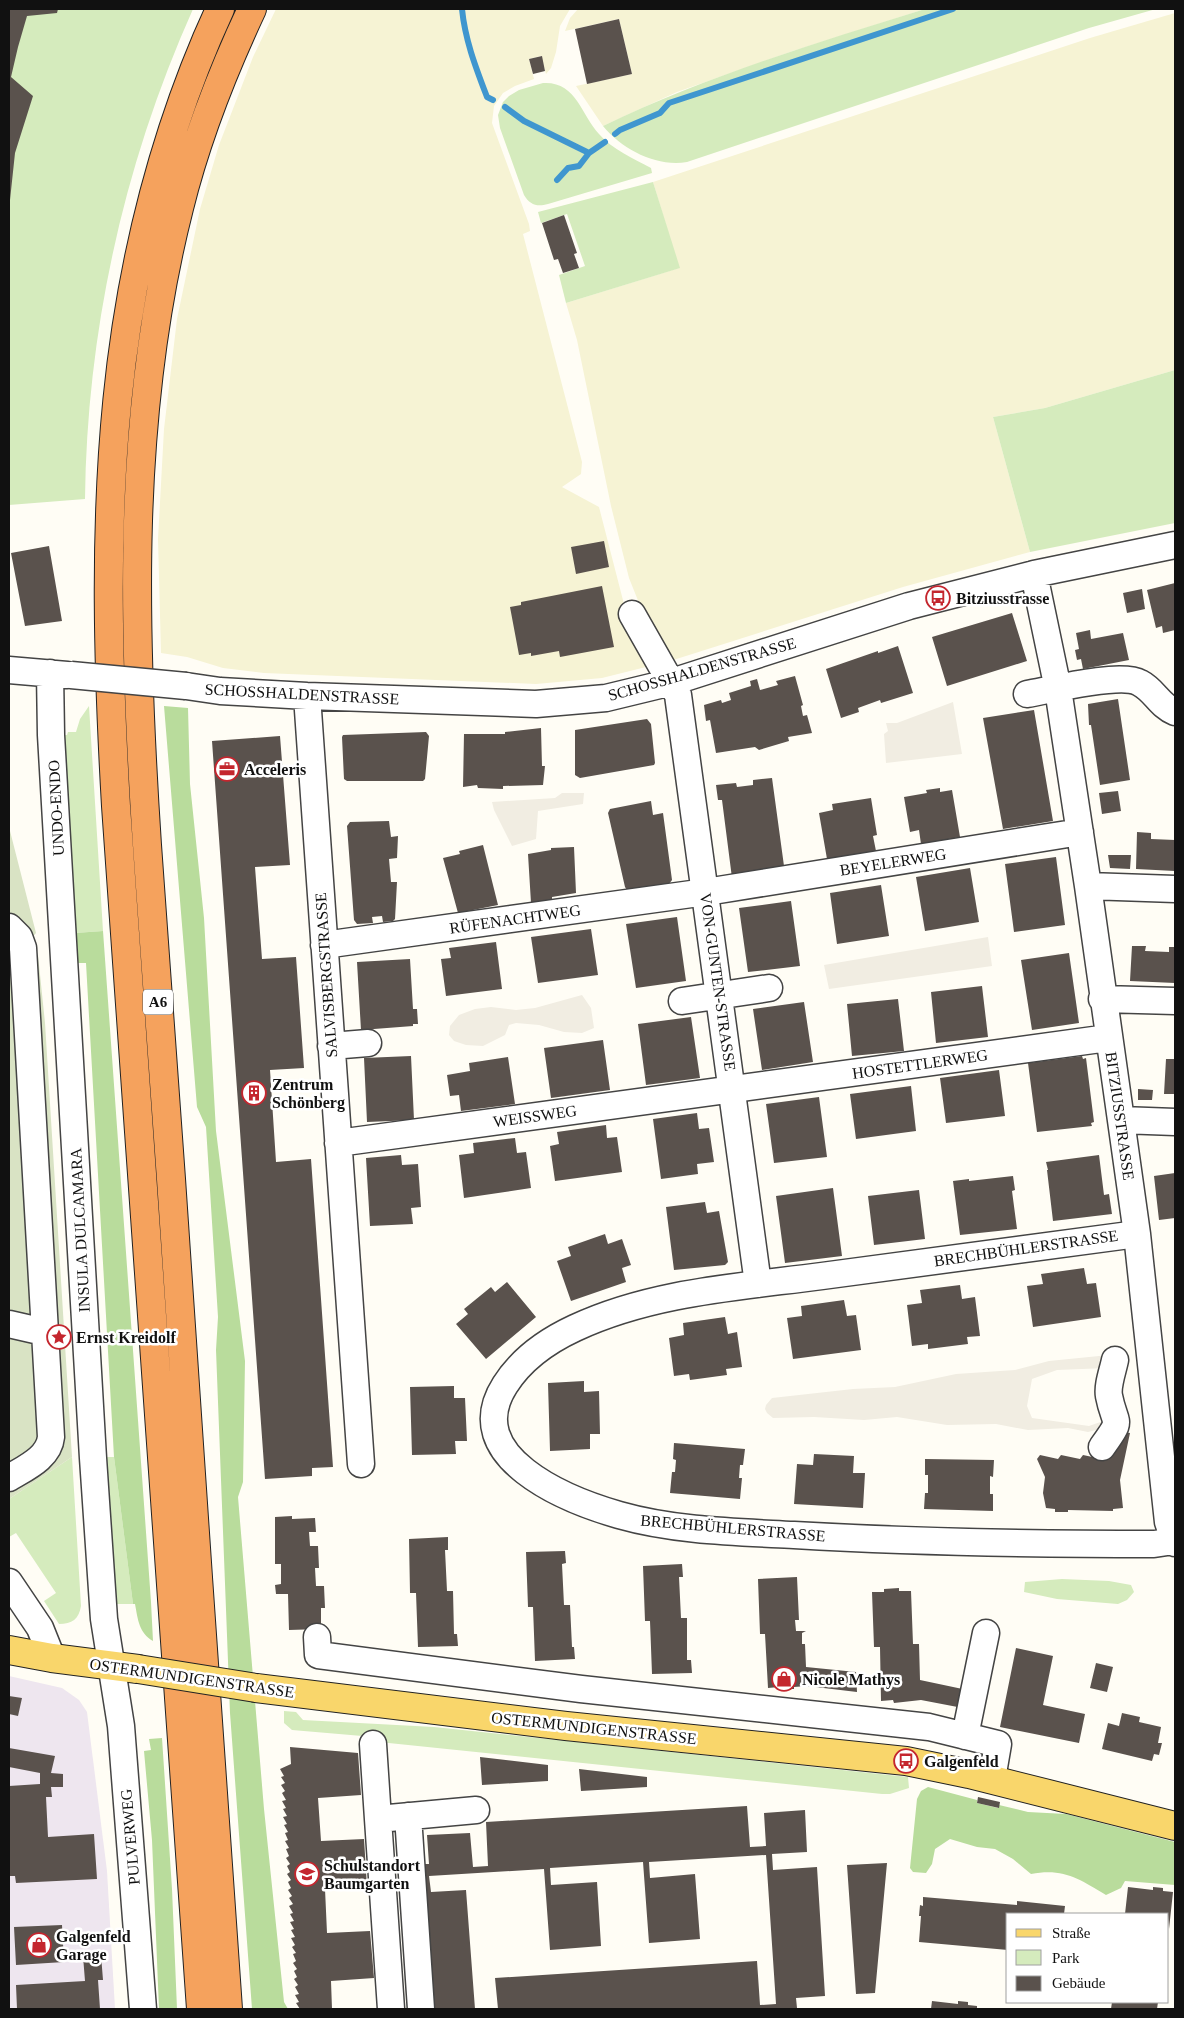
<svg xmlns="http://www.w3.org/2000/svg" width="1184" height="2018" font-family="Georgia,serif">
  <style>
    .industrial { fill: #eee6ef }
    .farmland { fill: #f6f3d4 }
    .green { fill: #d5ebbd }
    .forest { fill: #b9dc9c }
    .cemetery { fill: #d9e3c4 }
    .plaza { fill: #f1ede2; fill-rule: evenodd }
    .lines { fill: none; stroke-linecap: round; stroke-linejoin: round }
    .stream { stroke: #3f96cf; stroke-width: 6 }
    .building { fill: #5a524d }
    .minor-casing { stroke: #444; stroke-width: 29 }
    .major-casing { stroke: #222; stroke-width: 30 }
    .highway-casing { stroke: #222; stroke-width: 30 }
    .minor { stroke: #fff; stroke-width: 26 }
    .major { stroke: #f9d66b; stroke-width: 28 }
    .highway { stroke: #f5a25d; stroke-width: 28 }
    .minor-bridge-casing { stroke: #444; stroke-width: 29; stroke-linecap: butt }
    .major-bridge-casing { stroke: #222; stroke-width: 30; stroke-linecap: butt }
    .minor-bridge { stroke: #fff; stroke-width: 26 }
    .major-bridge { stroke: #f9d66b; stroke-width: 28 }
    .labels { text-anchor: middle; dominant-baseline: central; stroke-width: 5; stroke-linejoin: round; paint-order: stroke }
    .shield { fill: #fff; stroke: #585858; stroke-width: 1 }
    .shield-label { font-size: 15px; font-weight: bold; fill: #111 }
    .poi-label { font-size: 16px; font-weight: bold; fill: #111; stroke: #fff; text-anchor: start }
    .street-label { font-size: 16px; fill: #111; stroke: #fff }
  </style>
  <rect width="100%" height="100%" fill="#fffdf5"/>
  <!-- industrial -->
  <path class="industrial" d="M9,1676L62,1688L79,1700L87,1712L107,1871L115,2009H9Z"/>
  <!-- farmland -->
  <path class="farmland" d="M276,9H570L560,26L556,52L551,68L546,74L541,56L529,59L534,79L515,86L503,93L494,106L492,123L529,224L530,231L523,234L582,462L581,474L562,487L599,507L625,608L654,665L602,678L536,684L264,673L223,668L187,657L161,653L158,539L164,429L177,319L200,209L219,145L253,57Z
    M578,9H925L793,51L677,92L603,126L576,86L632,74L619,19L565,31L570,18Z
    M1175,13V370L1045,408L993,417L1030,552L903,587L667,662L641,608L629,578L611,506L577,340L566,303L679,268L653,182L1090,38Z"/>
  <!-- green -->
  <path class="green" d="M9,9H193C124,163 87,330 85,499L9,505Z
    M925,9H1156L1089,28L687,162C656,167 623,150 603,126C706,76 816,43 925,9Z
    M543,83C576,81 581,114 599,134C612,149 634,159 651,168L652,173L548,204C537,207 530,205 524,195L500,128L498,115L503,102L509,96L519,90Z
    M653,182L680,268L566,303L559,275L585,266L567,214L541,223L538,212Z
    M1175,370V523L1030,552L993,417L1045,408Z
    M89,706L103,931L75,933L63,735H67L68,732H76L80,719Z
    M72,1457L81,1606C79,1619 72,1624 59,1624L44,1601L56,1593L16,1533L9,1537V1499Z
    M105,1457H114L133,1604H115Z
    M1062,1579L1109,1581L1131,1585L1134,1592L1127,1600L1118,1604L1057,1599L1024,1592L1025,1582Z
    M284,1711L296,1712L303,1720L434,1727L908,1777L909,1788L890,1794H882L379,1742L374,1737L292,1730L284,1723Z"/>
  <!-- forest -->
  <path class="forest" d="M164,706L188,708L190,784L204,918L216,1131L245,1361L243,1482L238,1497L264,1809L284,2002L288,2009H252L230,1713L216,1350L218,1317L206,1127L197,1107Z
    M103,931L151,1602L153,1641C139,1633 138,1620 135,1604H133L114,1457L86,963H77L75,933Z
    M162,1738L172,1889L177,2009H159L152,1840L144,1751L151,1750L149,1739Z
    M928,1787L977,1800V1803L998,1808L999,1805L1028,1812L1066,1814L1175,1842V1885L1125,1881L1121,1888L1106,1895C1079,1879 1064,1868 1031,1874L1013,1859L995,1849L977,1847L950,1839L935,1849L932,1864L926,1873L913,1872L910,1868L917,1799L921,1791Z"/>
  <!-- cemetery -->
  <path class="cemetery" d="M9,827L36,933L29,941L30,956L38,955L45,1023L72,1457L9,1499Z"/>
  <!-- plaza -->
  <path class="plaza" d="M953,702L962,754L886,763L884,734L888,731L886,723H897Z
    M562,793H584L583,804L538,811L536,839L512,846L494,810L492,802L555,798Z
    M988,937L992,966L829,989L824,965Z
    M582,995L591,1008L594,1028L582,1033L564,1032L539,1025L516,1023L509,1025L505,1035L483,1046L466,1045L454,1041L449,1035L450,1026L459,1015L475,1009L491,1007L516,1010L535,1008Z
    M1109,1355L1112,1426L1088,1432L1068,1428L1028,1430L996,1424L947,1425L897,1417L864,1420L814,1417L773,1418L767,1413L765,1409L766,1405L772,1398L853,1389L895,1387L956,1374L1015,1370L1049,1361ZM1107,1368L1109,1419L1089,1426L1032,1418L1027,1406L1032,1379L1057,1370Z"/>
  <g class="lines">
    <!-- stream -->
    <path class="stream" d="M462,9C465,40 476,68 487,97L493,100
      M505,107L524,121L589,153
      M615,134L620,130L660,113L669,103L953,9
      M557,180L568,168L579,166L589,153L605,142"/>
  </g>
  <!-- building -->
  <path class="building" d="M9,9H58L57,13L27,16L18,47L11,77L33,96L15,153L10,200Z
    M619,19L632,74L587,84L575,29Z
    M542,56L545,71L533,74L529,59Z
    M564,215L577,253L574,254L579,268L563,273L558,259L554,260L542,223Z
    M604,541L609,567L576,574L571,547Z
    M49,546L62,621L25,626L11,553Z
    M1175,583V630L1163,633L1162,626L1156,628L1147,590Z
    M602,586L614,647L560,657L559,651L531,656V653L519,655L510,607L521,605V602Z
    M1142,589L1145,609L1127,613L1123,593Z
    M1012,613L1027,661L947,686L932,637Z
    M1090,630L1091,639L1123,633L1129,660L1083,669L1081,659L1077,660L1075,650L1079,649L1076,633Z
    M898,646L913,693L881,703L880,700L858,708L859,712L841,718L826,669L878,651V653Z
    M795,676L803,705L801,706L803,716L807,715L812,733L788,737L789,741L759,750L755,747L716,753L710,720L706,721L704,705L721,700L722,703L731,700L729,693L751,686L750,681L757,679L760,690L778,685L776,681Z
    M1118,699L1130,780L1100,785L1091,725H1089L1088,704Z
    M1034,710L1053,821L1003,829L983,718Z
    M647,719L651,724L655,763L654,765L580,778L575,775V730Z
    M541,728L542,766H545L543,785L503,786V789L478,788L477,785L463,787L464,734H505V732Z
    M426,732L429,736L425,779L423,781H347L344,779L342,737L343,735Z
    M280,736L290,865L255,867L262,959L296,957L304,1068L270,1070L276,1162L311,1159L333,1467L312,1468V1476L265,1479L212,741Z
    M772,778L784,866L732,878L722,800H718L716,785L736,783L737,787L753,785V780Z
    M940,788V792L952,790L960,837L921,844L919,830L910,832L904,797L927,793L926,790Z
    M1118,791L1121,811L1102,814L1099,793Z
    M871,798L877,835L873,836L876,851L827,859L819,813L833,810L832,804Z
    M651,801L653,815L663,813L672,880L669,884L627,890L625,887L608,813L610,809Z
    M389,821L391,837L398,836L397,858L389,859L391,882H397L395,919L393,921L383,922L382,916L372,917L373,923L357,924L354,920L347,826L350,822Z
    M1137,832L1151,833V839L1175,840V871L1136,869Z
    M483,845L498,905L458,913L443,858L460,854L459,851Z
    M574,847L576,893L552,897V900L531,903L528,854L551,850V848Z
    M1108,855H1131L1130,869L1110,868Z
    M1056,857L1065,925L1014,932L1005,864Z
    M970,868L979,922L925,931L916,877Z
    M881,885L889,936L837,944L830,893Z
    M791,901L800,966L748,972L739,908Z
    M677,917L686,981L636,988L626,924Z
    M591,929L598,975L538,983L531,937Z
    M496,942L502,989L446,996L441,959L451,958L449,948Z
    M1132,946H1146L1145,951L1169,952V947H1175V983L1130,981Z
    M1069,953L1079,1023L1032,1030L1021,960Z
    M410,959L413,1009H417L418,1024H413V1026L361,1030L357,962Z
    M982,986L988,1037L936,1043L931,992Z
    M898,999L904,1051L852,1056L847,1004Z
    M804,1002L813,1062L762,1070L753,1009Z
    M691,1017L700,1078L646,1085L638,1024Z
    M603,1040L610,1090L551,1098L544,1048Z
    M411,1056L414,1120L367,1122L364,1058Z
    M1082,1056L1083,1059L1086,1058L1094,1122L1091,1123L1092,1126L1037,1132L1028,1063Z
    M508,1057L515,1104L461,1111L459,1095L450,1096L447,1075L470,1071L469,1063Z
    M1166,1059H1175V1094H1164Z
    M999,1070L1005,1116L946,1123L940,1078Z
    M911,1086L916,1131L856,1139L850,1094Z
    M1138,1089L1153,1090L1152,1100H1138Z
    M819,1097L827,1157L774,1163L766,1104Z
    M697,1113L699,1129L709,1128L714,1162L697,1164L698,1174L661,1179L653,1119Z
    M606,1125L607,1138L617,1137L622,1172L555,1181L550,1146L559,1144L557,1132Z
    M515,1138L517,1153L526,1152L531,1188L464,1198L459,1155L474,1153L473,1143Z
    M401,1155L402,1165L418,1164L421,1207L411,1208L413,1224L370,1226L366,1158Z
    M1099,1155L1104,1195L1109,1194L1112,1214L1053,1221L1047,1170H1048L1046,1162Z
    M1175,1173V1218L1159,1220L1154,1176Z
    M1013,1176L1015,1190L1012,1191L1017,1229L960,1235L953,1181L969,1179V1181Z
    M833,1188L842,1256L785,1263L776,1196Z
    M919,1190L925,1239L874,1245L868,1196Z
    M705,1202L707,1213L719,1211L728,1262L725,1265L674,1270L666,1207Z
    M605,1234L608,1244L622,1239L631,1265L622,1268L626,1282L571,1301L557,1261L571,1256L568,1247Z
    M1084,1268L1087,1284L1096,1283L1101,1317L1033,1327L1027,1286L1043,1284L1041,1274Z
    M507,1282L536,1317L486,1359L456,1324L468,1314L464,1309L491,1287L495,1292Z
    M960,1285L962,1299L975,1297L980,1336L967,1337L968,1344L928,1349V1344L912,1346L907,1305L922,1303L920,1290Z
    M844,1300L847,1316L856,1315L861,1350L793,1359L787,1318L802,1316L801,1306Z
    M725,1317L728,1334L737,1332L742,1367L726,1369L727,1375L690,1380L689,1374L674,1376L669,1338L684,1335L683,1323Z
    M584,1381V1392L599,1391L600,1434H590V1449L550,1451L548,1383Z
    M454,1386V1398H465L467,1441H455L456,1454L412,1455L410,1387Z
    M1122,1432L1130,1433L1120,1480L1123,1508L1113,1509V1511L1068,1510V1512H1055V1509L1046,1508L1043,1493L1045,1477L1037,1459L1040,1455L1058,1459L1061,1455L1080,1459L1083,1455L1102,1459Z
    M674,1443L745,1449L743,1465H740L739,1478H742L740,1499L670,1493L672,1472H675L676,1460L673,1459Z
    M814,1454L854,1456L853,1473H865L863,1508L794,1504L797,1464L813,1465Z
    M925,1459L994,1460L993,1477L990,1476V1494H993V1511L924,1509L925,1493H928V1475H925Z
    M292,1516V1519L315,1518L316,1532H309L310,1546H318L319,1568H315L316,1586H324L325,1608H321V1629L289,1630L288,1594H276L275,1585L281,1584V1564H275V1517Z
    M448,1537V1550H445L447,1591H453L454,1634H457L458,1646L418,1647L416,1593H410L409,1539Z
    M565,1551L566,1563L562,1564L564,1605H570L572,1647H574L575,1659L535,1661L533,1607H528L526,1552Z
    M682,1564L683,1577H679L681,1618H687V1660H691L692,1673L652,1674L650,1621H645L643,1566Z
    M797,1577L799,1620H795L796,1631H806L802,1633V1644H805L806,1667L856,1672L857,1692L807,1686L794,1687V1689H787L780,1690L779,1687L768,1688L765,1634H760L758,1579Z
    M899,1588V1591H911L913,1644H919L920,1680L972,1691L968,1709L921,1700L894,1703L893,1700L881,1701L880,1647H874L872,1592H884V1589Z
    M1016,1648L1053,1656L1043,1705L1085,1714L1079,1743L1000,1727Z
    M1096,1663L1113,1667L1107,1692L1090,1688Z
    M9,1696L22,1698L18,1716L9,1714Z
    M1122,1713L1140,1717L1139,1722L1161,1727L1158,1743H1162L1159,1755L1154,1754L1152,1761L1102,1749L1108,1723L1119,1726Z
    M290,1747L358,1753L361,1795L318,1798L321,1841L364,1839L367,1887L325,1889L327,1933L370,1931L374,1978L331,1981L332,2009H300L296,2003L299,2002L295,1995L299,1994L295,1987L298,1985L294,1979L297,1977L294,1971L297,1969L293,1963L296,1961L293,1954L296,1953L292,1947L295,1945L291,1938L295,1937L291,1930L294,1929L290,1922L294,1921L290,1914L293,1913L289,1906L293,1904L289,1898L292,1896L288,1890L291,1888L288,1882L291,1880L287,1874L290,1872L287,1866L290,1864L286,1858L289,1856L286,1849L289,1848L285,1841L288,1840L285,1833L288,1832L284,1825L287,1824L283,1817L287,1816L283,1809L286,1808L282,1801L286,1800L282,1793L285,1791L281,1785L285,1783L281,1777L284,1776L280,1769L291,1764Z
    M9,1748L55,1756L51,1773L63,1774V1787H51L52,1797H46L48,1837L94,1834L97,1879L16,1883L15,1876H9V1786L40,1784V1773L9,1767Z
    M480,1757L548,1765V1781L482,1785Z
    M579,1769L647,1777V1787L581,1791Z
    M978,1797L1000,1802L999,1808L977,1803Z
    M747,1806L750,1847L766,1846L764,1813L805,1810L807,1852L772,1854L773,1870L817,1867L825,1996L796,1998L797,2008L779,2009H498L495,1978L757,1961L760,2005L776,2004L766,1855L649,1862L650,1878L695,1874L700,1939L649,1943L643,1862L550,1868L551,1885L597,1882L601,1946L550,1950L544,1869L429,1876L431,1892L466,1890L475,2009H432L422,1864H429L427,1835L470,1833L473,1867L488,1866L486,1822Z
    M887,1863L875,1993L856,1994L847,1865Z
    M1128,1887L1153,1890V1887L1163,1888V1891L1173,1892L1169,1929L1168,1914H1125Z
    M923,1897L1017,1905V1901L1065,1906L1064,1914H1008V1950L919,1942L921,1916H919L920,1905L923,1906Z
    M62,1925L64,1962L16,1965L14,1927Z
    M101,1955L103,1980H98L100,2009H17L16,1985L85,1981L83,1956Z
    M932,2001L958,2004V2001L968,2002V2005L977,2006V2009H931Z
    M1112,2002H1158L1157,2009H1111Z"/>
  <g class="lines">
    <!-- minor casing -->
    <g class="minor-casing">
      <path id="minor" d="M1034,574L1058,689L1088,886L1137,1234L1168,1522L1175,1543
        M632,614L678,695L758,1284
        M9,670L67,675
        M50,673L51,735L93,1458L104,1619L121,1726L143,2009
        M186,686L220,691L307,696L536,704L606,698L672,682L909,606L1034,574L1175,545
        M1027,694C1050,690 1121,672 1140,683C1154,690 1160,706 1175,712
        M307,696L361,1464
        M1088,886L1175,889
        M9,927L19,937L23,948L51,1437C49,1458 25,1468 9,1478
        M324,945L706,892L1080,832
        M1102,999L1175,1001
        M682,1001L769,988
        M331,1046L368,1043
        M1121,1120L1175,1122
        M338,1143L1108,1038
        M1137,1234C1032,1248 927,1262 822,1276C739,1287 652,1292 575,1328C547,1341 522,1358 505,1385C459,1457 567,1500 619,1515C675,1531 737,1532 794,1535C914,1542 1034,1544 1154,1544L1174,1541
        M9,1324L44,1332
        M1102,1447C1124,1417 1115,1427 1109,1396C1107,1386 1113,1370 1115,1360
        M9,1582L40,1628L52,1658
        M317,1637L318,1655L581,1689L929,1727L998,1744L992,1779
        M965,1736L986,1633
        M373,1744L378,1819L476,1810
        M408,1816L421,2009
        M378,1819L391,2009"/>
    </g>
    <!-- major casing -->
    <g class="major-casing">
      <path id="major" d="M9,1650L52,1658L138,1669
        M256,1688L566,1726L906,1761L969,1774L1175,1826"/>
    </g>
    <!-- highway casing -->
    <g class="highway-casing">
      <path id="highway" d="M201,2009L116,806C100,528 101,267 220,9
        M228,2009C208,1732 190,1456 171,1179C162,1067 154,956 147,845C133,633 126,416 179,208C196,139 222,73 252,9"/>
    </g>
    <!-- minor -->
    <use href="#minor" class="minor"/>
    <!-- major -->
    <use href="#major" class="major"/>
    <!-- highway -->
    <use href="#highway" class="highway"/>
    <!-- minor-bridge casing -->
    <g class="minor-bridge-casing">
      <path id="minor-bridge" d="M71,675L186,686"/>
    </g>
    <!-- major-bridge casing -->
    <g class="major-bridge-casing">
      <path id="major-bridge" d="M138,1669L256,1688"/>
    </g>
    <!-- minor-bridge -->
    <use href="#minor-bridge" class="minor-bridge"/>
    <!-- major-bridge -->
    <use href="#major-bridge" class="major-bridge"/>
  </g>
  <!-- icons -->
  <defs>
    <g id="bus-ring" transform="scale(1.25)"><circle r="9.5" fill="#fff" stroke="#c4262e" stroke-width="1.5"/><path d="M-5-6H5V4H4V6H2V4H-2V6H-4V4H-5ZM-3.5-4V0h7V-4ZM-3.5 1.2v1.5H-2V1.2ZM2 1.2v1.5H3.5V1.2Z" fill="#c4262e"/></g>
    <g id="office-ring" transform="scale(1.25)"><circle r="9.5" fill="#fff" stroke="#c4262e" stroke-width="1.5"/><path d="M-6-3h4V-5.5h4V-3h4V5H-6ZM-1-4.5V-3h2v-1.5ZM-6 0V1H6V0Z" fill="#c4262e"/></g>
    <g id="building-ring" transform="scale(1.25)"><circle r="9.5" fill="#fff" stroke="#c4262e" stroke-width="1.5"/><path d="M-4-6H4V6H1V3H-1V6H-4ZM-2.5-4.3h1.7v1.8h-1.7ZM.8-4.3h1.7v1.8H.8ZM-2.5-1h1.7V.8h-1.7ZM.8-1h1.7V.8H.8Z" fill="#c4262e"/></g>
    <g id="sight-ring" transform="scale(1.25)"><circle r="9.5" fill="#fff" stroke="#c4262e" stroke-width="1.5"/><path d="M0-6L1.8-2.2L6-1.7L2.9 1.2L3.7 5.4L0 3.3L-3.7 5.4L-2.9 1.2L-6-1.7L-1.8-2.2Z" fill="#c4262e"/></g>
    <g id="shop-ring" transform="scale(1.25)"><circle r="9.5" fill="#fff" stroke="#c4262e" stroke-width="1.5"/><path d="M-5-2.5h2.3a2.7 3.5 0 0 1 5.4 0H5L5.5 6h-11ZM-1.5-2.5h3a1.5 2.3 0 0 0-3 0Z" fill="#c4262e"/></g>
    <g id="school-ring" transform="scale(1.25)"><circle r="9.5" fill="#fff" stroke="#c4262e" stroke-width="1.5"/><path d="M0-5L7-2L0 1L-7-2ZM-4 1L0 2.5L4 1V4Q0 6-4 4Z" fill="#c4262e"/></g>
  </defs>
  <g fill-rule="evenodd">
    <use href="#bus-ring" x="938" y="598"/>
    <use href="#office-ring" x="227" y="769"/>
    <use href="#building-ring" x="254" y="1093"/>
    <use href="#sight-ring" x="59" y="1337"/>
    <use href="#shop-ring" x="784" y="1679"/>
    <use href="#bus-ring" x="906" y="1761"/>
    <use href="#school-ring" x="307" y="1874"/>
    <use href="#shop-ring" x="39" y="1945"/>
  </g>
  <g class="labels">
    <!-- shield labels -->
    <rect class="shield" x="143" y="989.5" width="30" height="25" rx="4"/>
    <g class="shield-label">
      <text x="158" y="1002">A6</text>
    </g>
    <!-- poi labels -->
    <g class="poi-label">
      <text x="956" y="598">Bitziusstrasse</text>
      <text x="244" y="769">Acceleris</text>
      <text x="272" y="1084">Zentrum<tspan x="272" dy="18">Schönberg</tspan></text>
      <text x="76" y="1337">Ernst Kreidolf</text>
      <text x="802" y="1679">Nicole Mathys</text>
      <text x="924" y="1761">Galgenfeld</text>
      <text x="324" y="1865">Schulstandort<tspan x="324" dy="18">Baumgarten</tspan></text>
      <text x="56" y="1936">Galgenfeld<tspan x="56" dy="18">Garage</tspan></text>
    </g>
    <!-- street labels -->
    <g class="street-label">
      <text transform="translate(702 669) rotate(-16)">SCHOSSHALDENSTRASSE</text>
      <text transform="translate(302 694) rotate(3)">SCHOSSHALDENSTRASSE</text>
      <text transform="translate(56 808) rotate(-93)">UNDO-ENDO</text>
      <text transform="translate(893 862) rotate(-9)">BEYELERWEG</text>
      <text transform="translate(515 919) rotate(-8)">RÜFENACHTWEG</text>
      <text transform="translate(326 975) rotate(-94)">SALVISBERGSTRASSE</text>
      <text transform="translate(718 982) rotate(82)">VON-GUNTEN-STRASSE</text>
      <text transform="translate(920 1064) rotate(-8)">HOSTETTLERWEG</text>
      <text transform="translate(535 1116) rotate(-8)">WEISSWEG</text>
      <text transform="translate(1120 1116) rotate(82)">BITZIUSSTRASSE</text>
      <text transform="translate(80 1230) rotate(-93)">INSULA DULCAMARA</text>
      <text transform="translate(1026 1248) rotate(-8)">BRECHBÜHLERSTRASSE</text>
      <text transform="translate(733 1528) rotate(5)">BRECHBÜHLERSTRASSE</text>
      <text transform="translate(192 1678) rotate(8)">OSTERMUNDIGENSTRASSE</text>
      <text transform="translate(594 1728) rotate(6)">OSTERMUNDIGENSTRASSE</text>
      <text transform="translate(130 1837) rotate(-95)">PULVERWEG</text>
    </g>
  </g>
  <!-- border -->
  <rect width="1184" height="2018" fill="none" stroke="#111111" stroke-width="20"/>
  <!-- legend -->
  <rect x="1006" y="1913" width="162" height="90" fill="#ffffff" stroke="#a0a0a0"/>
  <rect x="1016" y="1929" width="25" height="8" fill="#f9d66b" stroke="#a0a0a0"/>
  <text x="1052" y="1938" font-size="15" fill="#111111">Straße</text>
  <rect x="1016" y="1950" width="25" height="15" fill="#d5ebbd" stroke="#a0a0a0"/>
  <text x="1052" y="1963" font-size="15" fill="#111111">Park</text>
  <rect x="1016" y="1976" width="25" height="15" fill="#5a524d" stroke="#a0a0a0"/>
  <text x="1052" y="1988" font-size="15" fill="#111111">Gebäude</text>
</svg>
